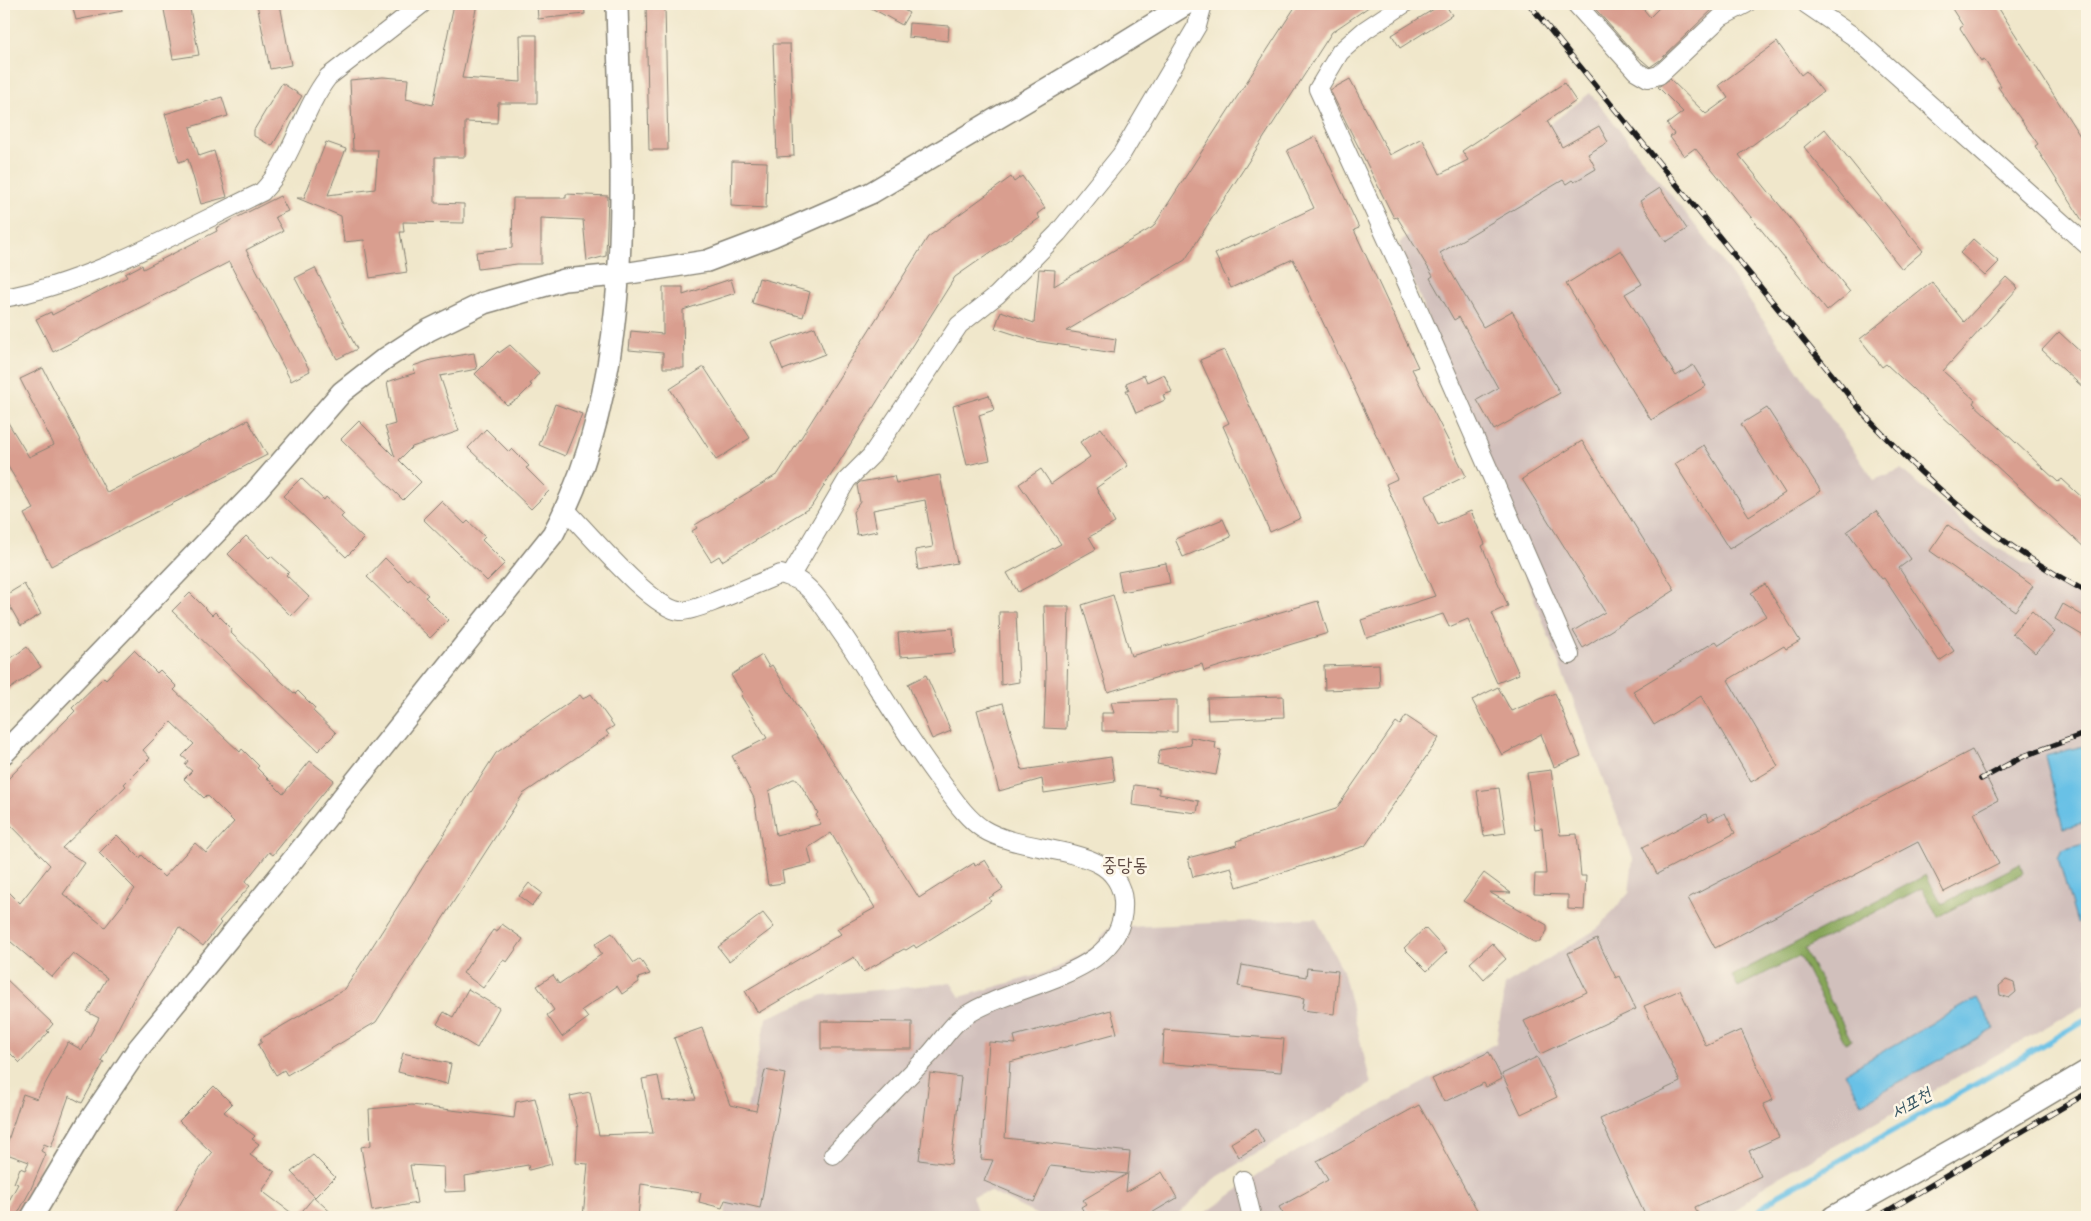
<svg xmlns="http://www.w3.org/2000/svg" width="2091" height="1221" font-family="'Playpen Sans','Poor Story',sans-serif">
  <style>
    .industrial { fill: #d1c0bc }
    .forest { fill: #86a559; stroke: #51603a }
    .water { fill: #69c1e6; stroke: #426e81 }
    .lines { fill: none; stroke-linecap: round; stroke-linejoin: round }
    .stream { stroke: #69c1e6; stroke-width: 5.5 }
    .building { fill: #d99e8f; fill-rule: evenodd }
    .minor-casing { stroke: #868274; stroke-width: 20 }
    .tertiary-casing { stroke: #868274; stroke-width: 24 }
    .minor { stroke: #fff; stroke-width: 18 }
    .tertiary { stroke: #fff; stroke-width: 21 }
    .rail-casing { stroke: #1c1c1c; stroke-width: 5.5 }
    .rail { stroke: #fcf5e5; stroke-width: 4; stroke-dasharray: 11; stroke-linecap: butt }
    .labels { text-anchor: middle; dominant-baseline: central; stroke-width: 5; stroke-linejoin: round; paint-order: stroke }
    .water-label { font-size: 18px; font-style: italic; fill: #375663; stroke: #fcf5e5 }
    .quarter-label { font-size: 19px; fill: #5e4a44; stroke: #fcf5e5 }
  </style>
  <rect width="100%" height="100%" fill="#fcf5e5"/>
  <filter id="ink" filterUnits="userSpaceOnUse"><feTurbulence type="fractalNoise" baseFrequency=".02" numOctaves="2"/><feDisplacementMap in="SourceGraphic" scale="10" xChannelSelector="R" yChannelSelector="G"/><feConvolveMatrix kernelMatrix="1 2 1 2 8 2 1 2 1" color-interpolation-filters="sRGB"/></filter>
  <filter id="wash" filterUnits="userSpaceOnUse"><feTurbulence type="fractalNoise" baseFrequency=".0096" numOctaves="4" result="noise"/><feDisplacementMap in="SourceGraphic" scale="20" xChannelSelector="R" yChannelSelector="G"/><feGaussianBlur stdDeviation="1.12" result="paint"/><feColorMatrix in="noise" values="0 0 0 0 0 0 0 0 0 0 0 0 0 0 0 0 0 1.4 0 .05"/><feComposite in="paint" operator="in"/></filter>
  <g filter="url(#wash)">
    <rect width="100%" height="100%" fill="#f0e7cb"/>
    <!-- industrial -->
    <path class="industrial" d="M1590,93L1710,244L1874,480L1901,469L1980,538L2087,599V1004L1768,1183L1728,1217H1200L1277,1162L1496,1043L1505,985L1597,929L1629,893L1633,858L1399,243Z
      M1316,918L1343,971L1371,1084L1214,1179L1176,1217H1041L991,1192L972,1196L979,1217H724L766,1018L823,995L951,983L960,997L1051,971L1094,947L1108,928Z"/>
    <!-- forest -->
    <path class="forest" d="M2020,864L2023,873L1938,917L1922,888L1804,949L1851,1040L1845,1043L1799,956L1738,987L1732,976L1926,875L1942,904Z"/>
    <!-- water -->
    <path class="water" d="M2087,745V822L2063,828L2045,756Z
      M2087,843V917L2077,923L2058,858L2062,850Z
      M1977,998L1994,1029L1862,1103L1845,1073Z"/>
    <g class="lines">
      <!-- stream -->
      <path class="stream" d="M1751,1217L1778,1195L1969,1088L2087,1019"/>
    </g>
    <g id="blocks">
      <!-- building -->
      <path class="building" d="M72,4H121L122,11L76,20Z
        M163,4H189L199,55L173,59Z
        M257,4H280L291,65L270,69Z
        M454,4H477L462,78L521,82L520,35H537V103H498L497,123L465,122V157H435V203L464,204V223L403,222L404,232H400L407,272L370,278L364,240L344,242L341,216L297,198H304L326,142L346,149L328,195L375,189L378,150H353L350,80L383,77L408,79L406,99L433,105Z
        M537,4H584L585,14L538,19Z
        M864,4H893L909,13L902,25Z
        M1297,4H1373L1332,32L1185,260L1066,331L1116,339L1114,353L1035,341L995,328L1001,311L1034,323L1039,269L1055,270L1054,286L1153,227Z
        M1442,4H1445L1452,15L1400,48L1392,35Z
        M1591,4H1639L1650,17L1663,4H1718L1660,60L1650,67L1635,54Z
        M1949,4H1996L2087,147V228L2035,146L2038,144L1998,87L2001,86L1984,59L1981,61L1960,28L1963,26Z
        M646,5H665L668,150H649Z
        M909,23L949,26L948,41L908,37Z
        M1777,42L1801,75L1806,71L1823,92L1739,155L1850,292L1827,311L1695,148L1684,156L1670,137L1674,134L1667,124L1683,112L1658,87L1670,79L1706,114L1728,98L1719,85Z
        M773,44H790L794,156L777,157Z
        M1350,79L1390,155L1422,138L1440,174L1468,160L1462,151L1564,83L1576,101L1547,121L1562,147L1599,126L1608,142L1588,154L1596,169L1574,182L1572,180L1566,184L1563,180L1440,253L1483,327L1512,311L1560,393L1494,430L1477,400L1498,388L1459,317L1454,320L1430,278L1433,276L1397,217L1394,218L1330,90Z
        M282,83L302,96L272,146L254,136V130Z
        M222,97L228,116L190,127L199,156L214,151L227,197L201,204L188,159L179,162L165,114Z
        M1825,129L1923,251L1902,269L1804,147Z
        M1316,136L1359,228L1354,230L1418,367L1412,369L1466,476L1425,496L1438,525L1471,511L1485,544L1482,546L1508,606L1492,613L1519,674L1497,683L1468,619L1449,627L1443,614L1367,638L1361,620L1435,596L1386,484L1397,479L1293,259L1231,288L1215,254L1314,208L1287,150Z
        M732,161L767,162L766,208L731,206Z
        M1022,176L1045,208L1037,214L1040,218L955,277L811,507L722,561L719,556L711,561L692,531L697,528L695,525L778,474L928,237L1011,177L1014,182Z
        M1660,188L1687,229L1666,242L1640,201Z
        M566,194L608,196L606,256L587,261L583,220L541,218V264H517L478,269L476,252L512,248L513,198H566Z
        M280,196L288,211L275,217L283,231L246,250L310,371L291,381L229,262L53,352L36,319L51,312L52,315L127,277L125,274L142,265L143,269L217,231L216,228Z
        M1973,239L1999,262L1985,276L1960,253Z
        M1621,250L1642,284L1625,294L1676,376L1693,365L1706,386L1651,420L1566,284Z
        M315,268L357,349L337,359L295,278Z
        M2006,277L2018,288L1943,371L1975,400L1973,403L2058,482L2062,479L2087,502V550L1886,364L1882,367L1860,339L1932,282L1964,322Z
        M759,278L810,292L803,317L752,303Z
        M731,279L735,293L683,310L684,368H663V353L629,350L631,331L663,334V287H683V295Z
        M815,327L825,354L783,370L772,343Z
        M2059,332L2087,358V391L2042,350Z
        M510,345L539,373L530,384L532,385L519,398L507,405L475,374L498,351L499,353Z
        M1224,350L1301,518L1270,532L1223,426L1229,423L1200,360Z
        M474,353L477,369L440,376L459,431L412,447L399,460L421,482L403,500L341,439L359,421L395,457L385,427L395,424L387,382L415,373L413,366L431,360Z
        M704,367L750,438L716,460L670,389Z
        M43,368L107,493L248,420L267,455L51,566L24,514L34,509L4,460V416L29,457L54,445L20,379Z
        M1164,374L1172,392L1163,395L1165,400L1136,413L1126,390H1129L1126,383L1144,375L1147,382Z
        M989,395L994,410L979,415L990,460L967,465L953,406Z
        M555,404L582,414L565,456L539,445Z
        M1767,408L1821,491L1729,549L1675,464L1704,445L1749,516L1785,493L1741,424Z
        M1101,428L1128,466L1096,488L1115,523L1089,537L1096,549L1018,592L1007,573L1061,544L1019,484L1041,469L1051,484L1090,457L1080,442Z
        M486,429L509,452L512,449L529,466L526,468L549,491L531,509L468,448Z
        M1582,441L1675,590L1583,648L1573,631L1605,612L1522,479Z
        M940,475L957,563L918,570L915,550L933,547L925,500L873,510L877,531L857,535L853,512L860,502L857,485L860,482L894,476L896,483Z
        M301,478L324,500L326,497L344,514L341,517L364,539L346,557L283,496Z
        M441,501L465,524L468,521L485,537L482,540L505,563L487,581L423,519Z
        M1876,511L1911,559L1899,568L1954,651L1939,661L1884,578L1882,579L1847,531Z
        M1223,519L1231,537L1183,557L1175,539Z
        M1948,525L2033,586L2015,611L1930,551Z
        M246,536L269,558L271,556L289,572L286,575L309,597L291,616L228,554Z
        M385,558L408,581L410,578L428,595L425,597L448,620L430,638L367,577Z
        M1166,563L1170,583L1122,592L1118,572Z
        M24,584L41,614L21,626L4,596Z
        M1765,584L1800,641L1786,649L1784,646L1728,680L1778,766L1751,782L1701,696L1654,725L1633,691L1716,641L1719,645L1766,616L1751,593Z
        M190,593L212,615L215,612L232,629L230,632L271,672L295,694L298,691L315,708L313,711L336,733L318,751L172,611Z
        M1113,595L1131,656L1318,601L1328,633L1204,671L1202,664L1108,692L1082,605Z
        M2063,604L2087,618V638L2055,619Z
        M1044,606H1069L1066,729L1044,728L1046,676Z
        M2032,611L2055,632L2035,653L2012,633Z
        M999,612H1016L1019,682L1001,685Z
        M953,628L955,653L900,657L898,633Z
        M27,647L41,667L4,693V663Z
        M134,650L157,673L160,670L177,687L174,690L240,752L242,749L259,766L257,768L283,794L310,761L334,780L273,855L269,852L245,882L250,886L219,921L221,923L203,946L179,927L135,996L101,1061L104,1062L82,1103L69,1096L51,1147L44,1144L41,1151L46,1154L30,1191L16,1217H4V1210L18,1184L14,1183L20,1168L25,1170L29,1162L4,1153L23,1094L37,1099L68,1042L82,1050L99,1018L87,1012L107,978L73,953L52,977L4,936V887L20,903L50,865L4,818V783L75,711L72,708L104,677L106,679ZM171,722L194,744L182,756L188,761L185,765L192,771L184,779L204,798L207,795L234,822L206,853L195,843L164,877L142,855L140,858L117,835L99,853L135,889L105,927L63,894L85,863L62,848L126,786L124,784L150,758L143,750Z
        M762,655L769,667L772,665L919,898L974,863L975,866L985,860L1003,889L989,898L991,901L916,948L914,945L906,950L904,949L863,972L854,957L758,1013L745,991L841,934L837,929L875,908L831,833L808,848L812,864L782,871L784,883L768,885L754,798L732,756L767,738L741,696L743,694L731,675ZM793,779H797L818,813L816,815L821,824L776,835L769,791Z
        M1379,664L1380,688L1325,690L1324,666Z
        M926,675L951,731L932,739L908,684Z
        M1498,687L1511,711L1555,693L1581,756L1554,767L1541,734L1502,755L1472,700Z
        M591,694L614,726L606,731L609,735L523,794L376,1022L287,1075L284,1070L276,1075L258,1045L262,1042L260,1039L345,989L496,753L580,695L583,699Z
        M1283,696L1284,717L1208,720L1207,698Z
        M1168,700H1177V732L1102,731V713H1114L1111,702Z
        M1003,703L1022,770L1111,757L1115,782L1044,793L1042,779L999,791L977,710Z
        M1406,716L1439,738L1365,846L1237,887L1231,867L1193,877L1188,858L1237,845L1236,841L1336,809L1396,722L1400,725Z
        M1190,737L1216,742L1215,749L1221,750L1216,775L1157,764L1160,750L1191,745Z
        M1972,750L1998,800L1974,813L1999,864L1944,892L1918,842L1715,948L1688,898Z
        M1551,770L1560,835L1577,834L1581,876H1586L1584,910L1568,909V895L1534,894L1535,874H1546L1542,828L1535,829L1527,773Z
        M1134,785L1159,788V794L1199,801L1197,813L1132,805Z
        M1499,788L1506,833L1484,836L1477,791Z
        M1725,813L1735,833L1657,874L1643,847L1706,814L1709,821Z
        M1484,873L1511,893L1489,892L1547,925V931L1540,942H1534L1463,901Z
        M529,883L542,893L532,906L519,896Z
        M763,913L774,927L729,961L718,947Z
        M502,924L523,939L507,962L503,960L483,988L463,973L493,930L497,932Z
        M1425,928L1447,952L1427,971L1404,948Z
        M612,933L634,963L640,959L650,974L638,978L639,982L622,994L617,986L582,1010L588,1018L562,1037L547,1015L554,1010L537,986L553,975L559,984L602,954L595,944Z
        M1597,939L1616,978L1620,976L1636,1009L1540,1054L1524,1021L1587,992L1568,953Z
        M1492,943L1506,959L1484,979L1470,963Z
        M1242,965L1306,977L1307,968L1338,971L1334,1014L1302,1010L1304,998L1238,986Z
        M4,977L53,1024L47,1031L49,1032L20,1063L4,1047Z
        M2006,980L2014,983L2016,992L2009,998L2000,995L1999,986Z
        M468,989L499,1008L477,1048L437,1024L444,1012L453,1017Z
        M1680,990L1706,1046L1741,1030L1773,1100L1763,1104L1779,1137L1749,1151L1761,1176L1695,1207L1699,1217H1646L1600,1119L1680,1082L1644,1006Z
        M1111,1010L1117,1033L1010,1062L1005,1138L1130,1152L1126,1192L1162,1172L1177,1198L1145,1217H1087L1081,1207L1086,1204L1083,1200L1127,1174L1050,1166L1034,1202L984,1181L993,1160L981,1159L989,1042L1016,1044L1014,1036Z
        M821,1021L912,1022V1049H821Z
        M702,1028L730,1105L756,1111L765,1070L785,1074L760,1208L725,1200L722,1208L699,1202L701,1193L641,1184L638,1217H583L588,1164L576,1163L578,1128L570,1096L590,1092L599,1135L653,1133L642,1079L658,1076L663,1101L696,1099L674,1038Z
        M1164,1030L1284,1039L1281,1072L1162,1063Z
        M1489,1052L1502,1079L1486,1087L1484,1083L1444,1102L1432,1079Z
        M403,1053L451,1064L447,1084L398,1072Z
        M1537,1057L1557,1097L1521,1114L1502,1074Z
        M930,1073L961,1077L951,1164L919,1160Z
        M214,1086L232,1104L224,1112L255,1136L252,1139L259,1144L250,1155L275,1172L262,1191L297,1217L314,1197L336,1217H173L199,1170L212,1153L179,1121Z
        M535,1098L552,1164L529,1170L528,1165L465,1176L466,1191L445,1192L444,1167L410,1165L417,1203L372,1211L361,1147L371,1145L369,1109L412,1105L514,1118L516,1102Z
        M1419,1105L1481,1217H1285L1279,1207L1328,1180L1317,1161Z
        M1256,1128L1264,1142L1239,1157L1231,1143Z
        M313,1155L335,1177L315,1197L291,1172Z"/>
    </g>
  </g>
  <g filter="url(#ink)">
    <use href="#blocks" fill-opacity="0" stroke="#868274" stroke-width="1"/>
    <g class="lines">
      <!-- minor casing -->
      <g class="minor-casing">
        <path id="minor" d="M1404,4L1365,30L1340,52L1318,89L1403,274L1570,655
          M1576,4L1636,71L1648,78L1659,75L1667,68L1721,17L1746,4
          M1806,4L1853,36L2087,245
          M4,298C89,283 183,230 262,192C293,160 301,112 328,77L422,4
          M566,510C588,532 652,609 680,611C694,613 762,581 781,574C788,577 796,578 802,583C818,595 829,615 841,632C875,681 905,735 941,782C953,798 966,818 983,829C1013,848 1067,847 1099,864C1113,871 1122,886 1123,901C1128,982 1003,981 956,1023C947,1032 939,1044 930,1054C897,1088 865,1121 833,1155
          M790,577L847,480L871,456L959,325L997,295L1058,233L1121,155L1197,26L1203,4
          M1243,1180L1252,1217"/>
      </g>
      <!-- tertiary casing -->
      <g class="tertiary-casing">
        <path id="tertiary" d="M4,753L255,492L342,392L383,360L429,330L484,303L564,280L617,275L707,261L773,236L871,193L1097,59L1186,4
          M32,1217L88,1123L138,1049L291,862L553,534C638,376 621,177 617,4
          M1833,1217L1986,1131L2087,1071"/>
      </g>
      <!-- minor -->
      <use href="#minor" class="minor"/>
      <!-- tertiary -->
      <use href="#tertiary" class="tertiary"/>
      <!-- rail casing -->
      <g class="rail-casing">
        <path id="rail" d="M1529,4L1869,420C1937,492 1999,545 2087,592
          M1981,779L2024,756L2087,733
          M1877,1217L2087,1093"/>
      </g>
      <!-- rail -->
      <use href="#rail" class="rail"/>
    </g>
  </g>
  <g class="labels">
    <!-- water labels -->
    <g class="water-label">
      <text transform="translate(1910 1102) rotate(-30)">서포천</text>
    </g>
    <!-- quarter labels -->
    <g class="quarter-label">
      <text x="1125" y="863">중당동</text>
    </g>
  </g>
  <!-- margin -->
  <rect width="2091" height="1221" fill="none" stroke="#fcf5e5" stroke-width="20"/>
</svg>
